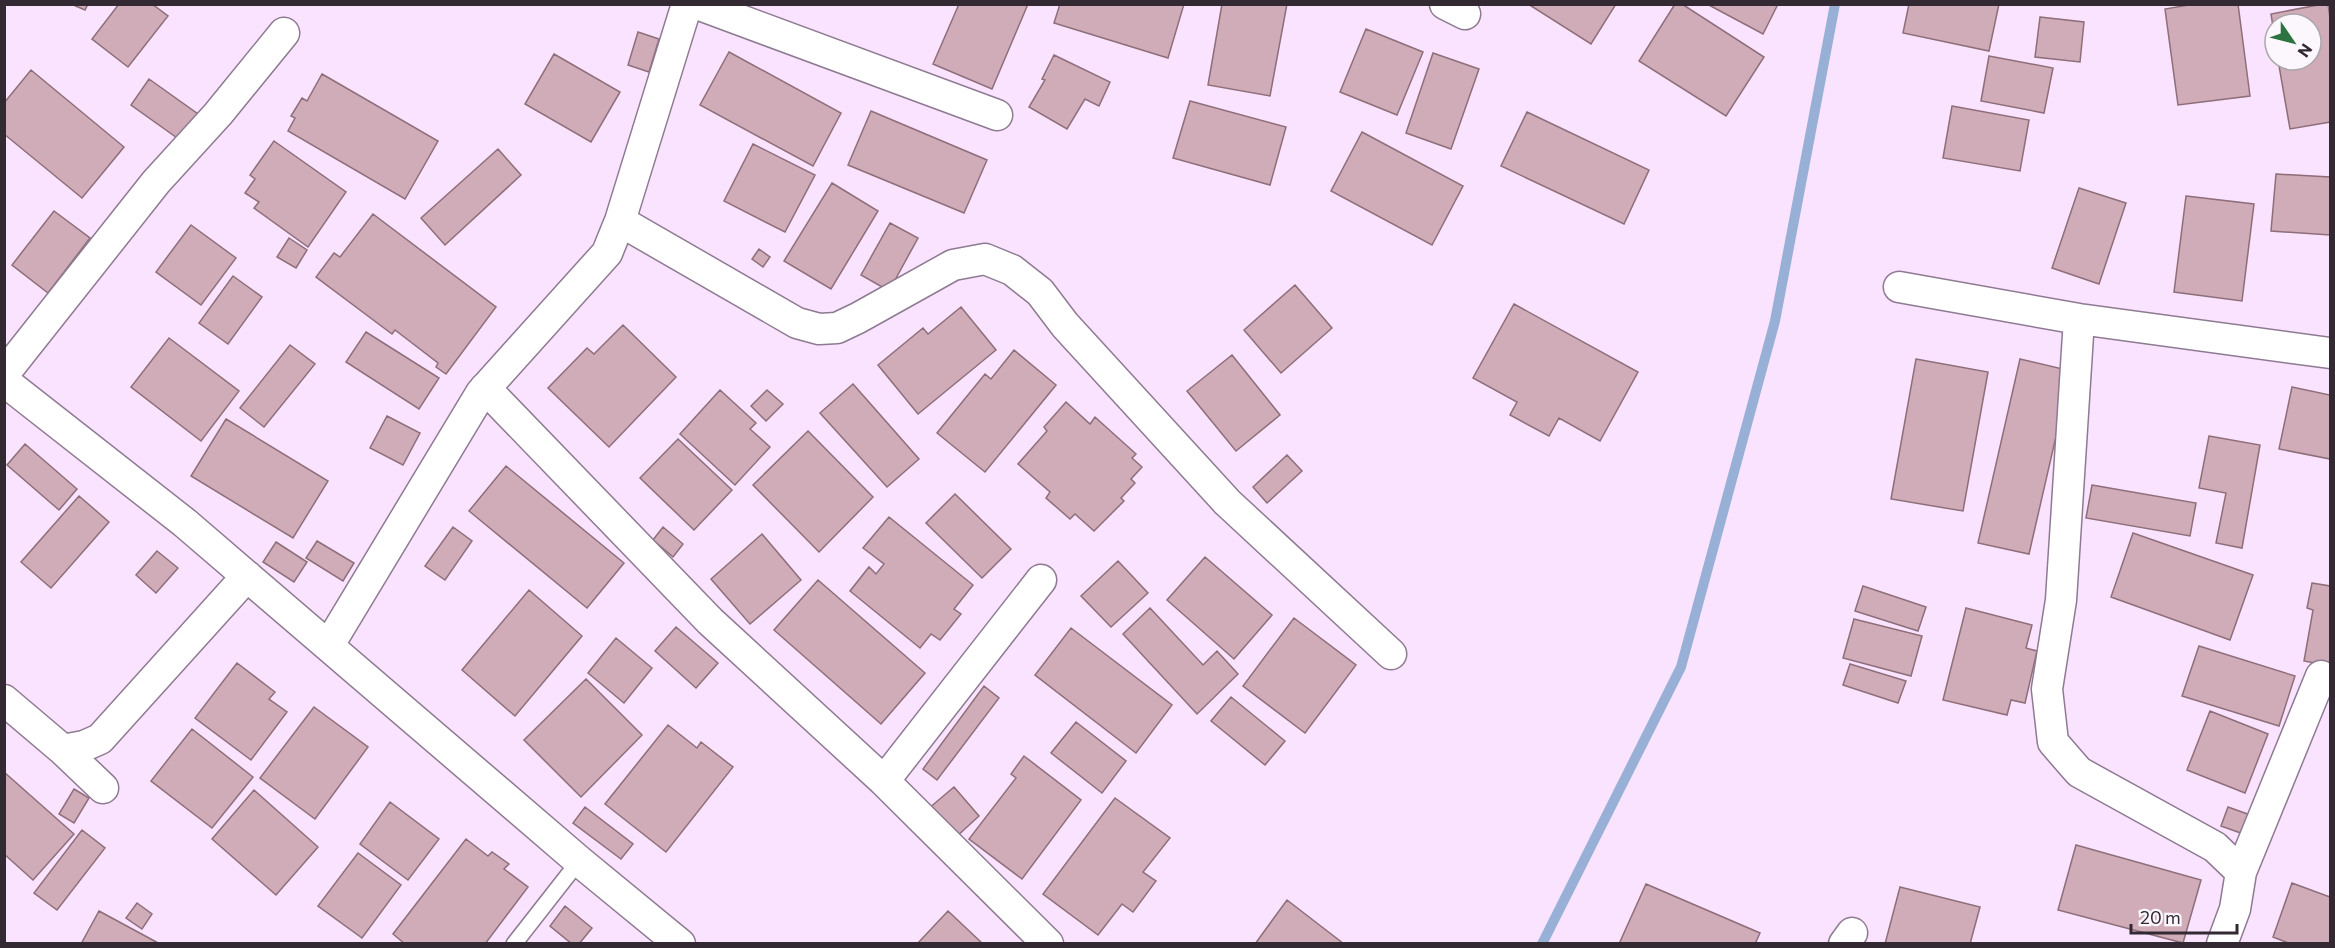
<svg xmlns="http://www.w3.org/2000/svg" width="2335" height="948" font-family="Commissioner,sans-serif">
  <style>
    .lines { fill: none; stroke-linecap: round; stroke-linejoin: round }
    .stream { stroke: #98b0d5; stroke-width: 10 }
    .building { fill: #cfacb8; stroke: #8e6e79; stroke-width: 1.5 }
    .lane-casing { stroke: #8e7a92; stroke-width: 18 }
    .street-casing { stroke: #8e7a92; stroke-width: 33 }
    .lane { stroke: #fff; stroke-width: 15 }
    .street { stroke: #fff; stroke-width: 30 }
  </style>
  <rect width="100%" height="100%" fill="#f9e3fe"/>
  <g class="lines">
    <!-- stream -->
    <path class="stream" d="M1542,944L1681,667L1775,321L1835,4"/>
  </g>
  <!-- building -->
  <path class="building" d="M71,4H88L85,10Z
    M119,4H152L168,16L128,67L92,39Z
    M959,4H1028L992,89L933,64Z
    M1060,4H1184L1168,58L1054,23Z
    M1222,4H1287L1270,96L1208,85Z
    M1528,4H1616L1591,44Z
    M1675,4H1682L1764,57L1726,116L1639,61Z
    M1707,4H1778L1763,34Z
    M1909,4H1999L1989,51L1903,33Z
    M2194,4H2238L2250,96L2178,105L2165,9Z
    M2323,4H2328L2330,18V122L2290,129L2278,60H2311V24H2275V39L2271,14Z
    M2040,17L2084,22L2080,62L2035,57Z
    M1366,29L1423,52L1397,115L1340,92Z
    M638,32L659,39L649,72L628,65Z
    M729,52L841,113L813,166L700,105Z
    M1433,53L1479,69L1451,149L1406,133Z
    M554,54L620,92L591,142L525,104Z
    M1054,55L1110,82L1099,106L1085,99L1067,129L1029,107L1045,80L1042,79Z
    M1989,56L2053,68L2044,113L1981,101Z
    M31,70L124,147L82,198L4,134V103Z
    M322,74L438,141L405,199L288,131L295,118L291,116L302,98L307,101Z
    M149,79L198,114L180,140L131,105Z
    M1190,101L1286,127L1270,185L1173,158Z
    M1952,106L2029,120L2020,171L1943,158Z
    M871,111L987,160L964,213L848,165Z
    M1527,112L1649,170L1624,224L1501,166Z
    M1362,132L1463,186L1432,245L1331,191Z
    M274,141L346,192L308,247L254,208L259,202L245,193L255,179L250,175Z
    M753,144L815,175L785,232L724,201Z
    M498,149L521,175L445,245L421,218Z
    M2276,174L2330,177V235L2271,231Z
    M832,183L878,211L831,289L784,261Z
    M2079,188L2126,203L2099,284L2052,268Z
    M2186,196L2254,204L2242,301L2174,292Z
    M54,211L90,238L48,293L12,265Z
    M373,214L496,307L446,374L436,367L438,363L395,330L392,334L316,277L334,253L340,257Z
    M890,223L918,238L889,291L861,275Z
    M191,225L236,258L201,305L156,272Z
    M289,238L307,250L296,268L277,257Z
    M759,249L770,257L763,267L752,259Z
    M233,276L262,297L228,344L199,323Z
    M1295,285L1332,328L1281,373L1244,330Z
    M1514,304L1638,372L1600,441L1559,418L1549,436L1510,415L1517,402L1473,378Z
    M961,307L996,350L918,414L878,365L923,328L928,334Z
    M623,325L676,377L609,447L548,388L587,348L594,354Z
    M366,332L439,378L419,409L346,362Z
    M169,338L239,391L201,441L131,387Z
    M290,345L315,364L264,427L240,408Z
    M1014,350L1056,385L985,472L937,433L985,374L991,379Z
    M1232,355L1280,415L1236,451L1187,391Z
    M1916,359L1988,372L1963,511L1891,499Z
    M2020,359L2071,371L2029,554L1978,543Z
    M853,384L919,459L887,487L820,413Z
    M2292,387L2330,395V459L2279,449Z
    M720,390L756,423L750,429L770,447L735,485L680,434Z
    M767,390L783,404L766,421L751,406Z
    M1066,402L1090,424L1095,417L1136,454L1132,458L1142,467L1131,479L1135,483L1121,498L1124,501L1094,531L1075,514L1070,519L1046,498L1050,492L1018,464L1047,431L1044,427Z
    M387,416L420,433L403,465L370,448Z
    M226,419L328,481L293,538L191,476Z
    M808,431L873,497L819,552L753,485Z
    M2209,436L2260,445L2242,548L2216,543L2226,493L2199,488Z
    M678,439L732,490L694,530L640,478Z
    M25,444L77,489L59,510L7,465Z
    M1287,455L1302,471L1267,503L1253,487Z
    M506,466L624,563L587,608L469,511Z
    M2092,485L2196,503L2190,536L2086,518Z
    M955,494L1011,549L982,578L926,523Z
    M79,496L109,522L51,588L21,562Z
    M889,517L973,585L954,609L961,614L940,640L931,634L920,648L850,591L869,567L876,574L884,564L863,548Z
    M453,527L472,541L445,580L425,566Z
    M663,527L683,544L673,557L653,540Z
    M2133,533L2253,575L2230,640L2111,597Z
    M762,534L801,580L750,624L711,579Z
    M317,541L354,563L343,581L306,558Z
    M276,542L307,562L294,582L263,562Z
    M157,551L178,568L156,593L136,575Z
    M1205,557L1272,615L1234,659L1167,600Z
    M1118,561L1148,593L1111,627L1081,596Z
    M818,580L925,673L881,724L774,630Z
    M2312,583L2330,586V666L2304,661L2313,610L2307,608Z
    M1863,586L1926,607L1918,631L1855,611Z
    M529,590L582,636L515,716L462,670Z
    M1150,608L1203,665L1217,651L1238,674L1197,714L1123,634Z
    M1966,608L2032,625L2026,648L2037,651L2025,703L2011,700L2007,715L1943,700Z
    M1294,618L1356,665L1305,733L1243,686Z
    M1854,619L1922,636L1911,676L1843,658Z
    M676,627L718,663L696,688L655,651Z
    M1071,628L1172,705L1136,753L1035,675Z
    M616,638L652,668L624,703L588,673Z
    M2199,646L2295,676L2279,726L2182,696Z
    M237,663L275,692L269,699L287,712L251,760L195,718Z
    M1850,664L1906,681L1898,703L1843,685Z
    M586,679L642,735L581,797L524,740Z
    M984,686L999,698L937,780L923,769Z
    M1231,697L1285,741L1265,765L1211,721Z
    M314,707L368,747L315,819L260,778Z
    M2210,711L2268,734L2245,793L2187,770Z
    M1076,722L1126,761L1102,793L1051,753Z
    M668,725L697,748L701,742L733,767L666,852L605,804Z
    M192,729L253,777L212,828L151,781Z
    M1024,756L1081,800L1022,879L969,839L1016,778L1011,774Z
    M4,772L74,834L33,880L4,854Z
    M954,787L979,816L954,839L928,809Z
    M74,789L89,798L74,823L59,814Z
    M254,790L318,847L276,895L212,839Z
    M1115,798L1170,838L1143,872L1156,881L1133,912L1122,904L1098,935L1043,894Z
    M390,802L439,839L408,880L360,844Z
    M585,807L633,844L621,859L573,823Z
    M2228,807L2256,817L2249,836L2221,826Z
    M82,830L105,848L57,910L34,893Z
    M466,839L488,856L492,852L509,864L504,869L528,887L485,944H405L393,934Z
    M2076,845L2201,880L2183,943L2058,910Z
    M358,853L401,885L362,938L318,906Z
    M2292,883L2330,897V944H2291L2273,937Z
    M1646,884L1760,933L1755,944H1619Z
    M1900,887L1980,907L1970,944H1885Z
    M1287,900L1344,944H1255Z
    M137,903L152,914L142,929L126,918Z
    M565,906L592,928L579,944H572L550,926Z
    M99,911L160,944H81Z
    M948,911L983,944H917Z"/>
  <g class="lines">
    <!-- lane casing -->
    <g class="lane-casing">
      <path id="lane" d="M514,944L579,861"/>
    </g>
    <!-- street casing -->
    <g class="street-casing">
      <path id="street" d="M697,4L997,115
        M1445,4L1465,14
        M620,221L797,323L819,329L837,328L858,318L953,265L985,259L1012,270L1040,292L1065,325L1227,502L1391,654
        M1899,287L2079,319L2330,353
        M2079,319L2061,600L2047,689L2053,742L2079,772L2215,847L2241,872L2235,909L2222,944
        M4,374L156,182L218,114L284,33
        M4,381L185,523L579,861L680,944
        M485,388L710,621L884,781L1048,944
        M329,645L481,393L607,253L620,221L687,4
        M4,700L63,750L103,788
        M63,750L84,746L100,739L247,576
        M884,781L1041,580
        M2241,872L2321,676
        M1844,944L1852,933"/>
    </g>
    <!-- lane -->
    <use href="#lane" class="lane"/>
    <!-- street -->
    <use href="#street" class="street"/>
  </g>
  <!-- border -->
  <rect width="2335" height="948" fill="none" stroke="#322933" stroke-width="12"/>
  <!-- north arrow -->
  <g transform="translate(2293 42) rotate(125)"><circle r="28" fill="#fcf7fc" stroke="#aba5ac" stroke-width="1.5"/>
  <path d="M0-4.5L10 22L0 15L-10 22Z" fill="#2c733f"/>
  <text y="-9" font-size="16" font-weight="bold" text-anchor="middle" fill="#322933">N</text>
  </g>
  <!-- scale -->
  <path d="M2131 924v9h106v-9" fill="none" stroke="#322933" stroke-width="3"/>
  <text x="2140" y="924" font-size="18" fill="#322933" stroke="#fcf7fc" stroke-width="4.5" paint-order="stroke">20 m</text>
</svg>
